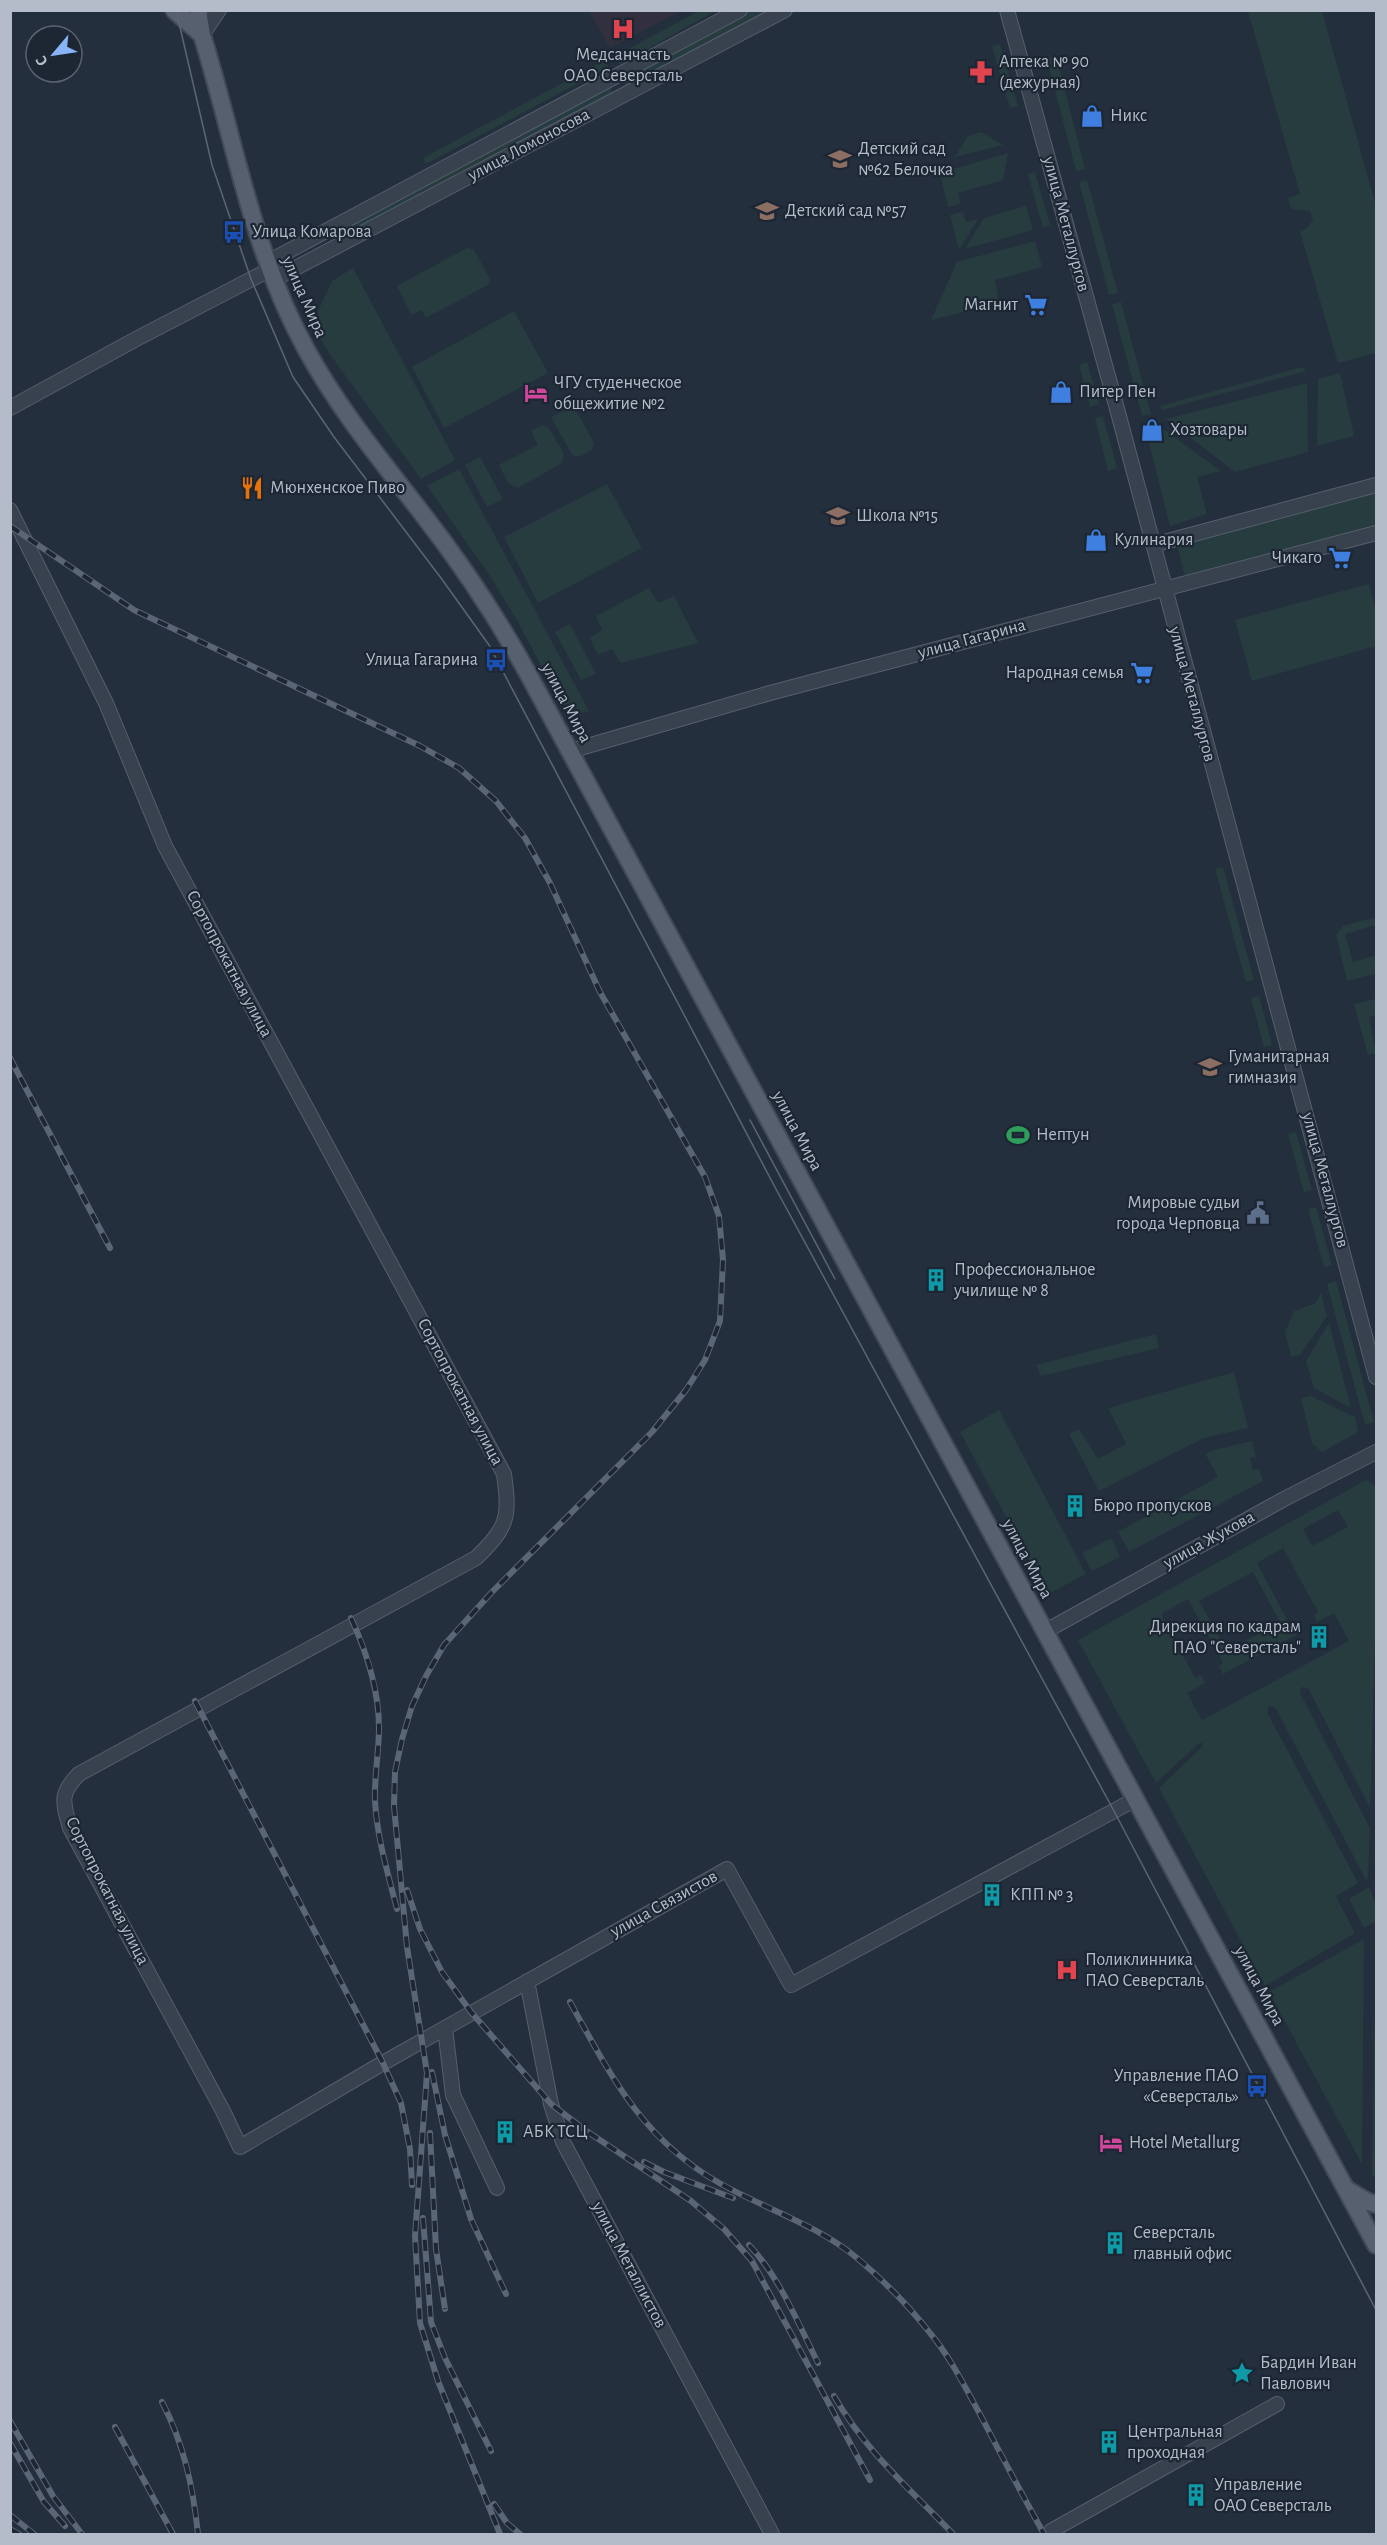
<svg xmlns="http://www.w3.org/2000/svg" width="1387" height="2545" font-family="'Alegreya Sans',sans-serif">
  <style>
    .medical { fill: #32303f }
    .green { fill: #263c3f; fill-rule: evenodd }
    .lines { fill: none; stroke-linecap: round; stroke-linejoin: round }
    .minor-casing { stroke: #565f6c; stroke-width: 16 }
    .major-casing { stroke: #414a57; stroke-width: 20 }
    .minor { stroke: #38414e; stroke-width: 14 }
    .major { stroke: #56606e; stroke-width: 16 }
    .tram { stroke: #5a6575; stroke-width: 1.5 }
    .rail-casing { stroke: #5a6575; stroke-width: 6 }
    .rail { stroke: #1d2633; stroke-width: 4; stroke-dasharray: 11; stroke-linecap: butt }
    .labels { text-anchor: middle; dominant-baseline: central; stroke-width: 4.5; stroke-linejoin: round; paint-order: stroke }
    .poi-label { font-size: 18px; fill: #b4bcc9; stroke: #1d2633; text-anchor: start }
    .street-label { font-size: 18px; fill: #b4bcc9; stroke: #1d2633 }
  </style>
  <rect width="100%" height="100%" fill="#242f3e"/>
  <!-- medical -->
  <path class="medical" d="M589,11H681L610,48Z"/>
  <!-- green -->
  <path class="green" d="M699,11H712V13L620,64L615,56Z
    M748,11H771L626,87L621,78Z
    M1248,11H1322L1376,207V353L1338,363L1300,231L1307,228L1313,220L1310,211L1291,209L1288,198L1300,194Z
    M1000,44L1018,106L1010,108L992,46Z
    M1056,56L1085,169L1076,171L1047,59Z
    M605,60L609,67L426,164L423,158Z
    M609,85L614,94L344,238L339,229Z
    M981,132L1003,145L955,157L968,136Z
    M1008,153L1003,180L958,193L961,204L948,207L940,173Z
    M1035,172L1050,225L1043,228L1028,174Z
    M1087,180L1118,293L1109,295L1079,182Z
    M1026,206L1033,230L965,249L984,218Z
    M963,212L966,222L978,219L959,250L950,215Z
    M1035,241L1042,267L995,280L999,303L931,320L957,262Z
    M467,248L474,250L490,279L488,285L426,318L422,310L411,315L397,286Z
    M353,268L455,460L421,479L331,356L317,332L318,311L332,281Z
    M1121,302L1151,414L1142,416L1112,304Z
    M514,311L548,373L444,428L412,367Z
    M1087,362L1099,404L1090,407L1079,365Z
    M1302,367L1306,371L1162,410L1160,406Z
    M1340,373L1354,436L1317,446L1318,379Z
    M1307,383L1308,452L1235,472L1166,419Z
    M574,406L594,443L592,450L578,457L572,455L551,417Z
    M1103,416L1117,468L1108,471L1095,418Z
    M1155,423L1221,471L1197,477L1207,514L1170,526L1148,438L1158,434Z
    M542,425L549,428L564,454L562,463L518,488L508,483L499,465L538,445L531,431Z
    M480,457L503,499L487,507L465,465Z
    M459,469L589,711L568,716L518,622L490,576L427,486Z
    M607,484L642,548L538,603L504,537Z
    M1376,492V527L1185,577L1177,545Z
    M1369,584L1376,613V646L1252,681L1235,620Z
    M649,588L658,603L674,596L698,643L621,663L612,649L598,655L590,638L602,630L596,616Z
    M570,624L596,674L581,680L555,632Z
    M1223,867L1254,980L1246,982L1215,869Z
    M1376,917V925L1345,934L1353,962L1376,955V974L1347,981L1336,935L1343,926Z
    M1259,996L1272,1045L1264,1047L1251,998Z
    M1376,999V1015L1369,1017L1376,1053L1368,1055L1354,1004Z
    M1296,1132L1312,1190L1304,1193L1288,1134Z
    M1316,1207L1332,1265L1324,1267L1308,1209Z
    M1336,1281L1374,1422L1365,1425L1327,1284Z
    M1321,1293L1327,1316L1300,1355L1291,1357L1285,1332L1294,1311L1316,1303Z
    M1329,1323L1351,1408L1314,1388L1306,1361Z
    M1156,1334L1159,1348L1041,1376L1036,1365Z
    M1234,1372L1248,1428L1204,1438L1099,1491L1069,1434L1079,1429L1098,1459L1126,1444L1108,1408Z
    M1311,1396L1355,1417L1358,1432L1322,1452L1312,1443L1301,1398Z
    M999,1410L1086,1574L1048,1594L960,1432Z
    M1252,1441L1256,1457L1250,1458L1253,1470L1259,1469L1263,1481L1129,1552L1118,1532L1218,1477L1206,1455L1210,1451Z
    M1366,1480L1376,1486V1607L1370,1808L1308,1688L1302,1687L1300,1693L1370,1828L1368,1877L1366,1880L1275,1707L1269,1706L1267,1712L1358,1883L1336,1896L1355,1933L1265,1986L1159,1788L1203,1746L1202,1743H1199L1156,1783L1078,1640ZM1338,1510L1348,1527L1312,1546L1303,1529ZM1283,1548L1318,1612L1314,1615L1317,1622L1334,1613L1349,1641L1202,1720L1187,1693L1205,1683L1201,1675L1195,1678L1161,1614L1188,1599L1223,1663L1219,1666L1223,1674L1300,1633L1296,1625L1291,1627L1257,1563ZM1253,1572L1280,1622L1227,1651L1199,1601Z
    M1111,1538L1120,1557L1092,1571L1082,1553Z
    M1369,1887L1376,1904V1921L1364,1928L1349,1899Z
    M1376,1935V2174L1372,2177Z
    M1364,1939L1362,2164L1269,1992Z"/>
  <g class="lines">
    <!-- minor casing -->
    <g class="minor-casing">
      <path id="minor" d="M1007,10L1116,405L1376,1377
        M202,35L219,10
        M266,263L740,10
        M273,280L785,10
        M10,408L138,338L269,270
        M10,510L106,703L165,846L504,1474C510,1518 508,1527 476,1558L79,1774C59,1794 63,1802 70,1828L223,2111L240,2147L383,2063L727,1869L791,1985L1136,1799
        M1153,545L1376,485
        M570,751L770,693L1376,533
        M1044,1632L1286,1498L1376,1452
        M527,1981L551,2104L563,2142L772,2534
        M445,2028L453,2095L497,2188
        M1053,2534L1051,2531L1277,2404"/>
    </g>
    <!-- major casing -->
    <g class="major-casing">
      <path id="major" d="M174,10L202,35
        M198,10L202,35C235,141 252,251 306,349C338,408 380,459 421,512C460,562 495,614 526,670L1376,2245
        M1348,2190L1368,2202L1376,2204"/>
    </g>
    <!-- minor -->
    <use href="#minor" class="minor"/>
    <!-- major -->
    <use href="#major" class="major"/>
    <!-- tram -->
    <path class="tram" d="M176,10L212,165L251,279L293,377L334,437L441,578L489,645L777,1191L1114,1811L1376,2310
      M750,1120L835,1279"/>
    <!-- rail casing -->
    <g class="rail-casing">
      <path id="rail" d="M10,526L134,610L420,746L459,768L496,801L525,838L550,883L600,992L705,1177L719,1216L723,1260L720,1321L705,1360L686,1390L652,1432L492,1592L444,1645L426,1676L412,1706L402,1739L395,1772L394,1806L407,1947L427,2073L415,2236L420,2323L438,2381L500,2534
        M10,1058L110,1248
        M351,1618C367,1653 379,1689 379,1728C379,1752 374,1777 375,1801C377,1838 388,1874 397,1909
        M195,1701L383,2063L401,2103L410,2149L412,2185
        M407,1890L420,1929L442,1972L471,2012L551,2104L585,2130L691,2201L724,2229L752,2261L870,2480
        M570,2002C612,2078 643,2140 721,2184C766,2209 817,2225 857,2258C883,2280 909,2306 930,2333C951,2358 966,2389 982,2418C1002,2457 1023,2496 1044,2534
        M432,2072L445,2135L471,2219L506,2294
        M430,2133L436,2249L445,2309
        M644,2162L664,2172L733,2198
        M423,2218L431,2322L445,2358L491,2451
        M749,2245C780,2278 798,2323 818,2363
        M834,2396C867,2453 909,2488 953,2534
        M162,2402C184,2444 193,2487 198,2534
        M10,2421L53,2496L82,2534
        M115,2427L173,2534
        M10,2443L44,2502L65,2526
        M494,2504L507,2523L520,2534
        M10,2515L34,2534
        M10,2529L19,2534"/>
    </g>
    <!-- rail -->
    <use href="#rail" class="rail"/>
  </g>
  <!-- icons -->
  <defs>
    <g id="hospital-bare" transform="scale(1.8)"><path d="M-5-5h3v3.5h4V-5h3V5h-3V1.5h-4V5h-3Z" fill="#e0444e" stroke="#1d2633" stroke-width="2.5" paint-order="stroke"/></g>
    <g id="pharmacy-bare" transform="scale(1.8)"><path d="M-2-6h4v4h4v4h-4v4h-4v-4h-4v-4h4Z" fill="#e0444e" stroke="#1d2633" stroke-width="2.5" paint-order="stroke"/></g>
    <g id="shop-bare" transform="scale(1.8)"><path d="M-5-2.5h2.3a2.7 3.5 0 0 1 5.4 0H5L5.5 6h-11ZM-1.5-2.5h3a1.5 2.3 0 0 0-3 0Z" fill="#3f7fe0" stroke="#1d2633" stroke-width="2.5" paint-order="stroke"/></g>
    <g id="school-bare" transform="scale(1.8)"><path d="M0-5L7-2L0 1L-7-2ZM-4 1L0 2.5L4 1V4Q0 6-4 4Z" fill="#8d6e63" stroke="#1d2633" stroke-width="2.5" paint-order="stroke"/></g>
    <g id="bus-bare" transform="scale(1.8)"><path d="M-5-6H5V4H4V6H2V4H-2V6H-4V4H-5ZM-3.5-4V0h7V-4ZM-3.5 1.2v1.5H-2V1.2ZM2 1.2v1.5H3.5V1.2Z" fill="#1a4fb4" stroke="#1d2633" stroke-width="2.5" paint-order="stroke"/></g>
    <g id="supermarket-bare" transform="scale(1.8)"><path d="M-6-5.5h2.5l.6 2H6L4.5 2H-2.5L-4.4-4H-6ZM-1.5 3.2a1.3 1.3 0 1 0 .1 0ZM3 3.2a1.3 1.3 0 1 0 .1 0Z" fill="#3f7fe0" stroke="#1d2633" stroke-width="2.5" paint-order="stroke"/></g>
    <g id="hotel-bare" transform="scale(1.8)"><path d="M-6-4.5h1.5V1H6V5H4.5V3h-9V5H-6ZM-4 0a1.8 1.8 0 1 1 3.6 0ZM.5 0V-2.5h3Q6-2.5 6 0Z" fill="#d1479c" stroke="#1d2633" stroke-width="2.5" paint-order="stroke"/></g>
    <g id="restaurant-bare" transform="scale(1.8)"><path d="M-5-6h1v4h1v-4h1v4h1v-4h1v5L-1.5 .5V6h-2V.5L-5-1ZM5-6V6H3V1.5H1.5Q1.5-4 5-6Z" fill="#e8710a" stroke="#1d2633" stroke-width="2.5" paint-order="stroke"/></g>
    <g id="stadium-bare" transform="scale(1.8)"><path d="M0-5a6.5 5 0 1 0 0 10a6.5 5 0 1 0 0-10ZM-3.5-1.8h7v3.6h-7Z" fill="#2e9e5b" stroke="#1d2633" stroke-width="2.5" paint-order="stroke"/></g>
    <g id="civic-bare" transform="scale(1.8)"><path d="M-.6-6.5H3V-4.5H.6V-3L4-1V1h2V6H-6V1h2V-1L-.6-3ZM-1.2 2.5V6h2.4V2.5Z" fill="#5c6f8a" stroke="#1d2633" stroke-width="2.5" paint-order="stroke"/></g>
    <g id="building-bare" transform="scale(1.8)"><path d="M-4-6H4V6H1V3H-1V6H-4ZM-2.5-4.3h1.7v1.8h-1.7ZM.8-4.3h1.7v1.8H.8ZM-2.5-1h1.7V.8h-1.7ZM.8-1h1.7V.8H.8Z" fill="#0f9aa8" stroke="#1d2633" stroke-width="2.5" paint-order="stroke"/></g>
    <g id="sight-bare" transform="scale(1.8)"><path d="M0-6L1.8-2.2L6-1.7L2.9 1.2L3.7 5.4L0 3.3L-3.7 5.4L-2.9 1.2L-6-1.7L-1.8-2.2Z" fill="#0f9aa8" stroke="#1d2633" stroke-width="2.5" paint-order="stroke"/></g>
  </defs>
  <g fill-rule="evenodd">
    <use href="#hospital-bare" x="623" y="29"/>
    <use href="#pharmacy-bare" x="981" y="72"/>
    <use href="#shop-bare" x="1092" y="116"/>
    <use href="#school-bare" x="840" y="159"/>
    <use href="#school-bare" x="767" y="211"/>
    <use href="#bus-bare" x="234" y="232"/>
    <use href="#supermarket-bare" x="1036" y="305"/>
    <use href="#shop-bare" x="1061" y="392"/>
    <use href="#hotel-bare" x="536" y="393"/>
    <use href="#shop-bare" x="1152" y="430"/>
    <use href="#restaurant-bare" x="252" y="488"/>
    <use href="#school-bare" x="838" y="516"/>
    <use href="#shop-bare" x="1096" y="540"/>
    <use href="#supermarket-bare" x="1340" y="558"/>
    <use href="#bus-bare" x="496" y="660"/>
    <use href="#supermarket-bare" x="1142" y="673"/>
    <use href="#school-bare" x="1210" y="1067"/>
    <use href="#stadium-bare" x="1018" y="1135"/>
    <use href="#civic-bare" x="1258" y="1213"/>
    <use href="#building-bare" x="936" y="1280"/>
    <use href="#building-bare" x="1075" y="1506"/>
    <use href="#building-bare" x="1319" y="1637"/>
    <use href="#building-bare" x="992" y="1895"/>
    <use href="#hospital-bare" x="1067" y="1970"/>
    <use href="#bus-bare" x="1257" y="2086"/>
    <use href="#building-bare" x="505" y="2132"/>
    <use href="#hotel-bare" x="1111" y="2143"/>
    <use href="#building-bare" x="1115" y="2243"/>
    <use href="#sight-bare" x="1242" y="2373"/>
    <use href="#building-bare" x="1109" y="2442"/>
    <use href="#building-bare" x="1196" y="2495"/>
  </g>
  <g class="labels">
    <!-- poi labels -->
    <g class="poi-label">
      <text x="623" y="55" text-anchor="middle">Медсанчасть<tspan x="623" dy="21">ОАО Северсталь</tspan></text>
      <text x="999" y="62">Аптека № 90<tspan x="999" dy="21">(дежурная)</tspan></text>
      <text x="1110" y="116">Никс</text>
      <text x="858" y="149">Детский сад<tspan x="858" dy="21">№62 Белочка</tspan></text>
      <text x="785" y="211">Детский сад №57</text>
      <text x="252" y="232">Улица Комарова</text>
      <text x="1018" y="305" text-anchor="end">Магнит</text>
      <text x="554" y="383">ЧГУ студенческое<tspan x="554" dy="21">общежитие №2</tspan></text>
      <text x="1079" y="392">Питер Пен</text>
      <text x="1170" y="430">Хозтовары</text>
      <text x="270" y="488">Мюнхенское Пиво</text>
      <text x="856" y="516">Школа №15</text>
      <text x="1114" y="540">Кулинария</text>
      <text x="1322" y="558" text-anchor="end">Чикаго</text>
      <text x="478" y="660" text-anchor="end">Улица Гагарина</text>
      <text x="1124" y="673" text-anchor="end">Народная семья</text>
      <text x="1228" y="1057">Гуманитарная<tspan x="1228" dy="21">гимназия</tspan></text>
      <text x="1036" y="1135">Нептун</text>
      <text x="1240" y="1203" text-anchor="end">Мировые судьи<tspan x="1240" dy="21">города Черповца</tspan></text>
      <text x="954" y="1270">Профессиональное<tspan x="954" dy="21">училище № 8</tspan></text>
      <text x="1093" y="1506">Бюро пропусков</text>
      <text x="1301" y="1627" text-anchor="end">Дирекция по кадрам<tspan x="1301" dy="21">ПАО "Северсталь"</tspan></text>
      <text x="1010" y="1895">КПП № 3</text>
      <text x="1085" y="1960">Поликлинника<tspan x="1085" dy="21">ПАО Северсталь</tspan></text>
      <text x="1239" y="2076" text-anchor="end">Управление ПАО<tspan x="1239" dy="21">«Северсталь»</tspan></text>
      <text x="523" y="2132">АБК ТСЦ</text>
      <text x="1129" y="2143">Hotel Metallurg</text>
      <text x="1133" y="2233">Северсталь<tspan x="1133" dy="21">главный офис</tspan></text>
      <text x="1260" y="2363">Бардин Иван<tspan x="1260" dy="21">Павлович</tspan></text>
      <text x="1127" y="2432">Центральная<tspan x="1127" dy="21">проходная</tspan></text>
      <text x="1214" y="2485">Управление<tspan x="1214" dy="21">OAO Северсталь</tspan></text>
    </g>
    <!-- street labels -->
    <g class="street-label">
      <text transform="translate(529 145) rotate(-28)">улица Ломоносова</text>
      <text transform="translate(1066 224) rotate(75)">улица Металлургов</text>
      <text transform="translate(304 297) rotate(66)">улица Мира</text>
      <text transform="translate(972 639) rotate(-15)">улица Гагарина</text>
      <text transform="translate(1192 694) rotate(75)">улица Металлургов</text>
      <text transform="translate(566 703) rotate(62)">улица Мира</text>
      <text transform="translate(229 964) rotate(62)">Сортопрокатная улица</text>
      <text transform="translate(797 1131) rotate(62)">улица Мира</text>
      <text transform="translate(1325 1180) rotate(75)">улица Металлургов</text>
      <text transform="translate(460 1392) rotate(62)">Сортопрокатная улица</text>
      <text transform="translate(1209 1540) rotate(-29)">улица Жукова</text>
      <text transform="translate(1027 1559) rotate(62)">улица Мира</text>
      <text transform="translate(107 1891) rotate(63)">Сортопрокатная улица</text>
      <text transform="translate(664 1904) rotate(-29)">улица Связистов</text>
      <text transform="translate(1259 1986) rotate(62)">улица Мира</text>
      <text transform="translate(629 2265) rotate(62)">улица Металлистов</text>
    </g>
  </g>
  <!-- border -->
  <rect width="1387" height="2545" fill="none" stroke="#b4bcc9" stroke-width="24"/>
  <!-- north arrow -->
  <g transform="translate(54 54) rotate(241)"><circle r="28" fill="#1d2633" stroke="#59626f" stroke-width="1.5"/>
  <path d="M0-4.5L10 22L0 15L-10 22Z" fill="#8ab4f8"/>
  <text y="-9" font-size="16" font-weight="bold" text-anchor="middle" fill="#b4bcc9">С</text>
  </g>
</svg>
